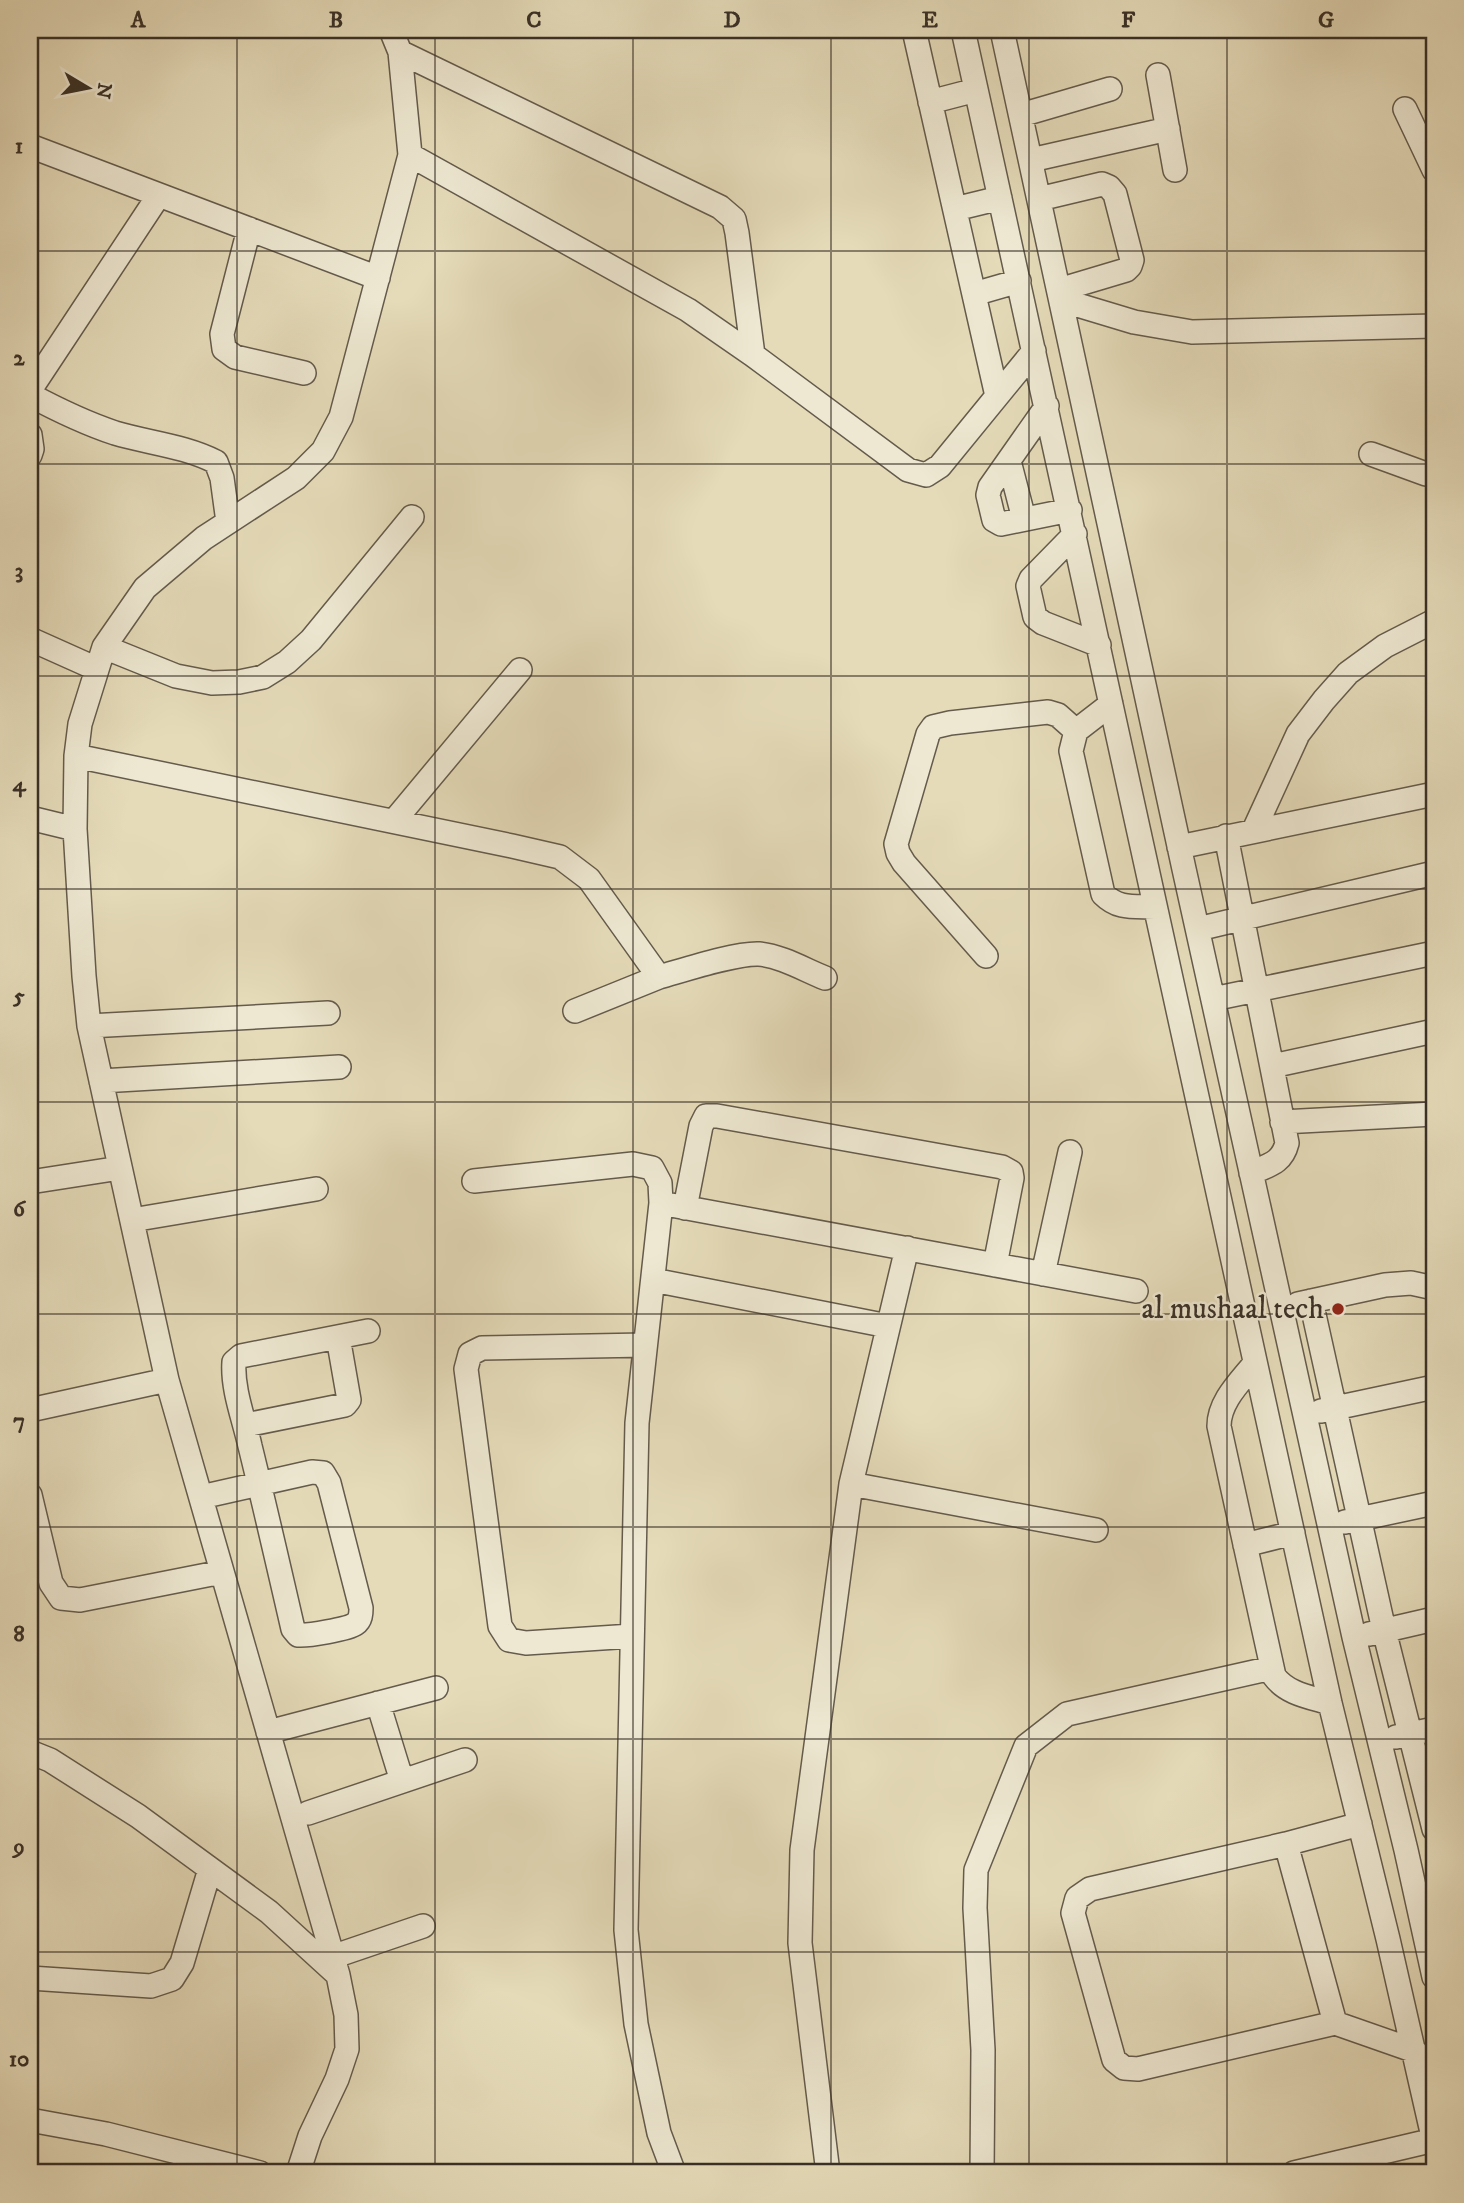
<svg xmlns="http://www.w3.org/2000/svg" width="1464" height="2203" font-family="'IM FELL DW Pica',serif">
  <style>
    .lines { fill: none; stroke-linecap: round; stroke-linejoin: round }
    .minor-casing { stroke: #645b4c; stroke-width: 26 }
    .minor { stroke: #eee8d2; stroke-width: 23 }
    .grid { fill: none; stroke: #393027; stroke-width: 2; stroke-opacity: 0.55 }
    .poi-dot { fill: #8f2418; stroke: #eee8d2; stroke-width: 2.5 }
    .labels { text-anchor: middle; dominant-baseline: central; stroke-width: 5; stroke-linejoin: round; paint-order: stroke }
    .poi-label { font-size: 30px; fill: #393027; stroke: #eee8d2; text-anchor: end }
    .neatline { fill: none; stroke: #393027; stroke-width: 2.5 }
    .grid-label { font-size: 23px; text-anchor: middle; font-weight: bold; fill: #393027 }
  </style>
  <rect width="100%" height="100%" fill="#e5dbb9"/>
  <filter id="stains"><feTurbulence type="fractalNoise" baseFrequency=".00286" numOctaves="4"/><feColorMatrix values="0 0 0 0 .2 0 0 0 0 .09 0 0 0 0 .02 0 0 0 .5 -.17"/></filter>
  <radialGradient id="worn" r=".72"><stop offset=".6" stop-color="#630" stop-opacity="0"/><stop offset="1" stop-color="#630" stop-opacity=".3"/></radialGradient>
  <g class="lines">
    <!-- minor casing -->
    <g class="minor-casing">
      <path id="minor" d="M914,30L997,396
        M963,30L1330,1703L1388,1939L1434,2141
        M1002,30L1184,869L1354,1637L1406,1850L1434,1977
        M400,52L720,207L734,219L737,233L753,355
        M1158,75L1175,170
        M930,102L976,90
        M1405,109L1434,170
        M1021,115L1110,89
        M30,146L378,278
        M410,155L688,310L753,355L908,470L926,475L940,466L1034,351
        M1031,160L1168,129
        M1039,199L1102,184L1109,187L1115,194L1132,260L1130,266L1126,270L1059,290
        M955,209L1000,198
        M249,229L222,334L224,349L235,357L304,373
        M974,294L1019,281
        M1061,300L1134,322L1192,332L1434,326
        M30,390L159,195
        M30,395C58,410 85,423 115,433C149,443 185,446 216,462L222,478L228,522
        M1047,406L990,487L988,495L994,520L1001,524L1070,510
        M30,435L32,449L30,455
        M1371,454L1426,474H1434
        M1009,461L1024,519
        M1075,534L1031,579L1028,586L1035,617L1043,623L1099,645
        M30,639L97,669
        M104,647L176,676L212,683L239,682L263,677L287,662L311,640L412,517
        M1111,704L1076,731L1071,751L1103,894C1119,910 1134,906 1155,907
        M76,756L512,846L560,857L589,879L659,977C684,970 735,953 759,954C781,956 805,970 825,978
        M30,818L75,829
        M394,821L520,670
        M1254,830L1298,734L1324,700L1348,673L1385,646L1434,621
        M1226,836L1287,1143C1282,1163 1269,1165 1251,1173
        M1179,847L1434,794
        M1198,929L1434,873
        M986,956L904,863L898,853L896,844L928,734L933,727L950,723L1048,712L1058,715L1076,731
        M1213,999L1434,953
        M575,1011L659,977
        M89,1026L328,1013
        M1272,1066L1434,1031
        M101,1081L339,1067
        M1282,1122L1434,1114
        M474,1181L633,1164L652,1168L660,1183L661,1203L637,1423L626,1930L636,2024L659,2133L674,2173
        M30,1182L120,1168
        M671,1205L1136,1291
        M685,1208L701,1126L706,1116H717L1002,1167L1011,1172L1012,1178L995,1265
        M132,1220L316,1189
        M1043,1274L1070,1152
        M653,1280L888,1326
        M1311,1301L1384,1630L1434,1829
        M1298,1304L1385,1285L1411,1283L1434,1288
        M1255,1363C1241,1381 1219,1401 1219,1426L1274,1676C1287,1694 1310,1697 1330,1703
        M30,1410L167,1380
        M1321,1411L1434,1387
        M246,1425L345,1405L349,1400L338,1337
        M851,1484L1096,1530
        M30,1495L51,1583L61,1598L80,1600L222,1572
        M201,1497L312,1472L323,1473L329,1483L361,1608C361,1613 361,1620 355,1624C348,1629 308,1636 298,1635L293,1629C279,1568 265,1507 250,1446C244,1419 232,1389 234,1362L241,1356L368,1331
        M1345,1522L1434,1503
        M1245,1545L1293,1533
        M1369,1634L1434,1619
        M632,1636L526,1643L509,1640L500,1626L466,1369L470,1354L482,1348L645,1345
        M378,1703L402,1781
        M268,1732L436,1688
        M1396,1737L1434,1729
        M30,1752L50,1760L138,1816L269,1912L338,1975
        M308,1813L465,1760
        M1360,1824L1286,1844L1335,2023L1415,2051
        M1286,1844L1090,1889L1077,1898L1073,1913L1114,2060L1124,2068L1138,2069L1335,2023
        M332,1957L423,1926
        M30,1978L151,1986L172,1979L182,1963L210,1869
        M30,2120L106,2134L260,2173
        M298,2173L310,2136L337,2079L347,2049L346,2015L338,1975L167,1380L89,1026L84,976L75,829L76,756L80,724L104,647L145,588L204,538L296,478L323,451L341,417L410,155L400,52L391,30
        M828,2173L800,1943L802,1850L851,1484L907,1248
        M982,2173L983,2050L975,1908L976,1870L1026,1746L1067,1714L1272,1668
        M1294,2173L1434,2140"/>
    </g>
    <!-- minor -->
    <use href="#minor" class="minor"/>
  </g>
  <!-- grid -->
  <path class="grid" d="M237,30V2173M435,30V2173M633,30V2173M831,30V2173M1029,30V2173M1227,30V2173M30,251H1434M30,464H1434M30,676H1434M30,889H1434M30,1102H1434M30,1314H1434M30,1527H1434M30,1739H1434M30,1952H1434"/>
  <!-- markers -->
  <circle class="poi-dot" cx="1338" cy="1309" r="7"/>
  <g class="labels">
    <!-- poi labels -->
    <g class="poi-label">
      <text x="1324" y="1309">al mushaal tech</text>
    </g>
  </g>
  <!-- margin -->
  <rect width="1464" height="2203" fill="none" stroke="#e5dbb9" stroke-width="77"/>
  <!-- north arrow -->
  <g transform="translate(88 88) rotate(100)" stroke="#eee8d2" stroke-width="5" paint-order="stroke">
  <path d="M0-5L12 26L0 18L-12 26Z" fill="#393027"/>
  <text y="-10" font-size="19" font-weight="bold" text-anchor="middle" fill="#393027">N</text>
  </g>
  <rect x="38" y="38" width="1388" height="2126" class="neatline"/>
  <g class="grid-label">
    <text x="138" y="27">A</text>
    <text x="336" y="27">B</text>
    <text x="534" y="27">C</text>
    <text x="732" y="27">D</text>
    <text x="930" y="27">E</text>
    <text x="1128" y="27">F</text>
    <text x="1326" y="27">G</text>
    <text x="19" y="153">1</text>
    <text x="19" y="365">2</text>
    <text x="19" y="578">3</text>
    <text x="19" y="791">4</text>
    <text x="19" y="1003">5</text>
    <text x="19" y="1216">6</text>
    <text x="19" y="1428">7</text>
    <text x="19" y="1641">8</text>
    <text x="19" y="1854">9</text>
    <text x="19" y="2066">10</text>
  </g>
  <rect width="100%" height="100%" filter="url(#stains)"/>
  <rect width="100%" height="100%" fill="url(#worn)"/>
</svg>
